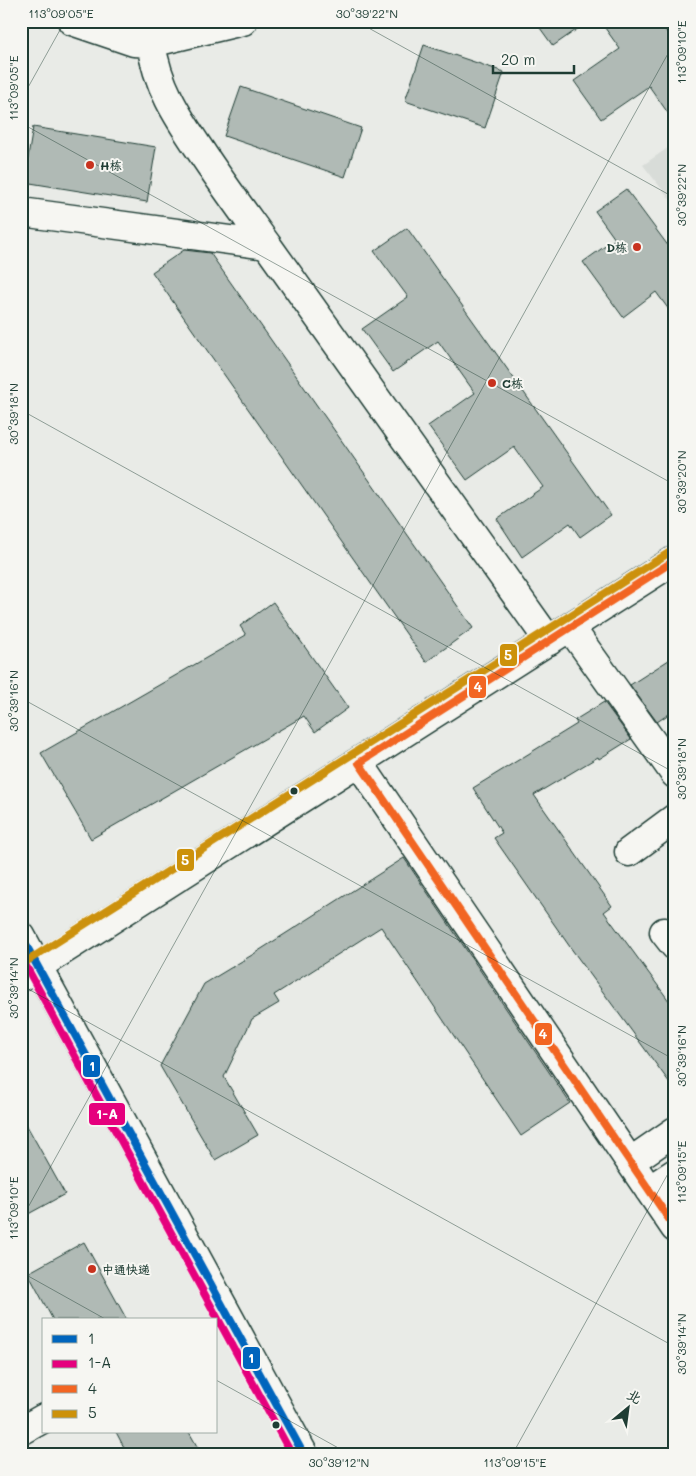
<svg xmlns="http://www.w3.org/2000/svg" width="696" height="1476" font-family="Mali,'LXGW WenKai TC',sans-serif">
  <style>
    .built { fill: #d8dcd8 }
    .building { fill: #b0bab5; stroke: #1f3d34 }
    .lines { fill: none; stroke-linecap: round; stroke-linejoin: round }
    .minor-casing { stroke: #1f3d34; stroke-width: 31 }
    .major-casing { stroke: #1f3d34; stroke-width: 31 }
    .minor { stroke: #f6f6f2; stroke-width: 28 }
    .major { stroke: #f6f6f2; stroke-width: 28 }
    .bus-1-casing { stroke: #f6f6f2; stroke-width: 11 }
    .bus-2-casing { stroke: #f6f6f2; stroke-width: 11 }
    .bus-3-casing { stroke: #f6f6f2; stroke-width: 11 }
    .bus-4-casing { stroke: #f6f6f2; stroke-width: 11 }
    .bus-1 { stroke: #0065bd; stroke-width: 8 }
    .bus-2 { stroke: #e5007d; stroke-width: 8 }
    .bus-3 { stroke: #f26522; stroke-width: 8 }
    .bus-4 { stroke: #cc910a; stroke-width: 8 }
    .ticks { fill: none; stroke: #1f3d34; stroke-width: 1; stroke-opacity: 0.45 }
    .poi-dot { fill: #c8321e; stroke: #f6f6f2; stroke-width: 2 }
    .bus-dot { fill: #1f3d34; stroke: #f6f6f2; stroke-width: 2 }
    .labels { text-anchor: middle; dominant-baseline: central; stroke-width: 4; stroke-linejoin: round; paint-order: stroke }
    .poi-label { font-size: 12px; font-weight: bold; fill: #1f3d34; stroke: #f6f6f2; text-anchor: start }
    .line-badge { stroke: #f6f6f2; stroke-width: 2 }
    .badge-label { font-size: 14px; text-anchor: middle; font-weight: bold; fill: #fff }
    .neatline { fill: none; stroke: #1f3d34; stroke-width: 2 }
    .ticks-label { font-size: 12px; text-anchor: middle; fill: #1f3d34 }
  </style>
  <rect width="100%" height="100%" fill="#e9ebe7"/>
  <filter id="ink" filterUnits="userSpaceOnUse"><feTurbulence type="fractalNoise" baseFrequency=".02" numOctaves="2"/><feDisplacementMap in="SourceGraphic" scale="10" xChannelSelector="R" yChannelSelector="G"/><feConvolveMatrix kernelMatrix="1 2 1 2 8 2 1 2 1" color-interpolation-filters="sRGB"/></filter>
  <g filter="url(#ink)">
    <!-- built -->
    <path class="built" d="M675,143V206L643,165Z"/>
    <!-- building -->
    <path class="building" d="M535,21H589L553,46Z
      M600,21H659L675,44V123L649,86L601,119L574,81L620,49Z
      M424,45L504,72L485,128L405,101Z
      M241,87L361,128L345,177L224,136Z
      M33,127L156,147L147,202L24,182Z
      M626,189L675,255V318L656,292L623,317L583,262L615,239L595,211Z
      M407,228L611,515L580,537L570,523L522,557L497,519L543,487L514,447L467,480L428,426L475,393L438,341L393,372L362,329L408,297L374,251Z
      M184,250L210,253L473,628L426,662L152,272Z
      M273,602L348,708L315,732L304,716L91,839L41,753L246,635L240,626Z
      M675,656V710L657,722L630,685Z
      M604,702L631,739L599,759L598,757L534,795L612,906L604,912L675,1009V1090L570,947L494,838L502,833L473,788L577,724L575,720Z
      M404,858L570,1103L521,1136L381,927L274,995L279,1003L252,1019L224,1077L258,1135L215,1160L160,1066L204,984L252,955Z
      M21,1115L65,1194L21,1218Z
      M84,1242L127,1320H53L28,1273Z
      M116,1432H189L202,1455H128Z"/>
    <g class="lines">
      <!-- minor casing -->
      <g class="minor-casing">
        <path id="minor" d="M72,21L134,42L151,43L243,21
          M151,43C157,85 177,116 200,150C221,182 244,213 267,245
          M21,212L267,245L549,641
          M570,627L675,774
          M359,763L675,1228
          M629,852L675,818
          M664,932L675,946
          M21,977L675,560
          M630,1162L675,1131
          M649,1190L675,1173
          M21,1431L44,1418"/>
      </g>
      <!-- major casing -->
      <g class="major-casing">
        <path id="major" d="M21,936L304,1455"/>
      </g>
      <!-- minor -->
      <use href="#minor" class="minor"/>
      <!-- major -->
      <use href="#major" class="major"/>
      <!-- bus-1 casing -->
      <g class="bus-1-casing">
        <path id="bus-1" d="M21,936L304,1455"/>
      </g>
      <!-- bus-2 casing -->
      <g class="bus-2-casing">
        <path id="bus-2" d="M21,957L292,1455"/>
      </g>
      <!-- bus-3 casing -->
      <g class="bus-3-casing">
        <path id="bus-3" d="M675,560L359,763L675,1228"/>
      </g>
      <!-- bus-4 casing -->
      <g class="bus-4-casing">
        <path id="bus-4" d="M24,963L670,552"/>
      </g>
      <!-- bus-1 -->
      <use href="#bus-1" class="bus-1"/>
      <!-- bus-2 -->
      <use href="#bus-2" class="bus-2"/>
      <!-- bus-3 -->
      <use href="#bus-3" class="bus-3"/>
      <!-- bus-4 -->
      <use href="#bus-4" class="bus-4"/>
    </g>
  </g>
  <!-- ticks -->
  <path class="ticks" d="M356,21L675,198M21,100L65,21M21,123L675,485M21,410L675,773M21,698L675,1060M21,985L675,1347M21,1220L675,41M21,1272L107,1320M216,1380L351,1455M512,1455L675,1161"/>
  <!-- markers -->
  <g class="poi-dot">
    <circle cx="90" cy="165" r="5"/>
    <circle cx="637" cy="247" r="5"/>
    <circle cx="492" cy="383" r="5"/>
    <circle cx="92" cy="1269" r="5"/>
  </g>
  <g class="bus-dot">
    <circle cx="294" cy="791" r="4.5"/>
    <circle cx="276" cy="1425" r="4.5"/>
  </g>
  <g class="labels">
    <!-- poi labels -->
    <g class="poi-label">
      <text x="100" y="165">H栋</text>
      <text x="627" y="247" text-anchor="end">D栋</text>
      <text x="502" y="383">C栋</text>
      <text x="102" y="1269">中通快递</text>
    </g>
  </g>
  <g class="line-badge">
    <rect x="499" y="643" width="19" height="24" rx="5" fill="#cc910a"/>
    <rect x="468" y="675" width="19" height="24" rx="5" fill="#f26522"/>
    <rect x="176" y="848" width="19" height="24" rx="5" fill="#cc910a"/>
    <rect x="534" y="1022" width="19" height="24" rx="5" fill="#f26522"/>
    <rect x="82" y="1054" width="19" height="24" rx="5" fill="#0065bd"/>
    <rect x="88" y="1102" width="38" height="24" rx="5" fill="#e5007d"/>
    <rect x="242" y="1346" width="19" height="24" rx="5" fill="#0065bd"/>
  </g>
  <g class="badge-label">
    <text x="508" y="660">5</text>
    <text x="478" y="692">4</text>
    <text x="185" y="865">5</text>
    <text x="543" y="1039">4</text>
    <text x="92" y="1071">1</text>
    <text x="107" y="1119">1-A</text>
    <text x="251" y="1363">1</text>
  </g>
  <!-- margin -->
  <rect width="696" height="1476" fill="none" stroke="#f6f6f2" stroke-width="55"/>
  <!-- legend -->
  <rect x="42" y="1318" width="175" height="115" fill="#f6f6f2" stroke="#a0aca6"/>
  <rect x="52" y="1335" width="25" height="8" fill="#0065bd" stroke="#a0aca6"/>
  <text x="88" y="1344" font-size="15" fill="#1f3d34">1</text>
  <rect x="52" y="1360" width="25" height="8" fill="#e5007d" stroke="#a0aca6"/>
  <text x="88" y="1368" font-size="15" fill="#1f3d34">1-A</text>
  <rect x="52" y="1385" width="25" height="8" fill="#f26522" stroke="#a0aca6"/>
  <text x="88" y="1394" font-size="15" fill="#1f3d34">4</text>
  <rect x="52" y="1410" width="25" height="8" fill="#cc910a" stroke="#a0aca6"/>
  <text x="88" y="1418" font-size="15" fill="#1f3d34">5</text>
  <!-- north arrow -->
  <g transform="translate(628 1408) rotate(29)" stroke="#f6f6f2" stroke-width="4" paint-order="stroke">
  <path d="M0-4L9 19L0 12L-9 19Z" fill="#1f3d34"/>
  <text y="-8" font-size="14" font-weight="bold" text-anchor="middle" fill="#1f3d34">北</text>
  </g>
  <!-- scale -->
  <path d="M493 65v8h81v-8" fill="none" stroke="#1f3d34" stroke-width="2.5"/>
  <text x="501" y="65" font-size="15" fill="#1f3d34" stroke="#f6f6f2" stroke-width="4" paint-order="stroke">20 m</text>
  <rect x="28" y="28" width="640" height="1420" class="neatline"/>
  <g class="ticks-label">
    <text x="61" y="18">113°09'05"E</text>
    <text x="367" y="18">30°39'22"N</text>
    <text transform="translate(682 52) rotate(-90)" y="4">113°09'10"E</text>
    <text transform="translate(14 88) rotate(-90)" y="4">113°09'05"E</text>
    <text transform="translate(682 195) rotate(-90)" y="4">30°39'22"N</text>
    <text transform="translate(14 414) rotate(-90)" y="4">30°39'18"N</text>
    <text transform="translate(682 482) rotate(-90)" y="4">30°39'20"N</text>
    <text transform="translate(14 701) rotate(-90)" y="4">30°39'16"N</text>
    <text transform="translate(682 769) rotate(-90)" y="4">30°39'18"N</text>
    <text transform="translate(14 988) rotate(-90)" y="4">30°39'14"N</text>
    <text transform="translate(682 1056) rotate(-90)" y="4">30°39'16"N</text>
    <text transform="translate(682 1172) rotate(-90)" y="4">113°09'15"E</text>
    <text transform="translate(14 1208) rotate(-90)" y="4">113°09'10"E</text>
    <text transform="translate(682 1344) rotate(-90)" y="4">30°39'14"N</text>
    <text x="339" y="1467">30°39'12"N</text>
    <text x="515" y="1467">113°09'15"E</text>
  </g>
</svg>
